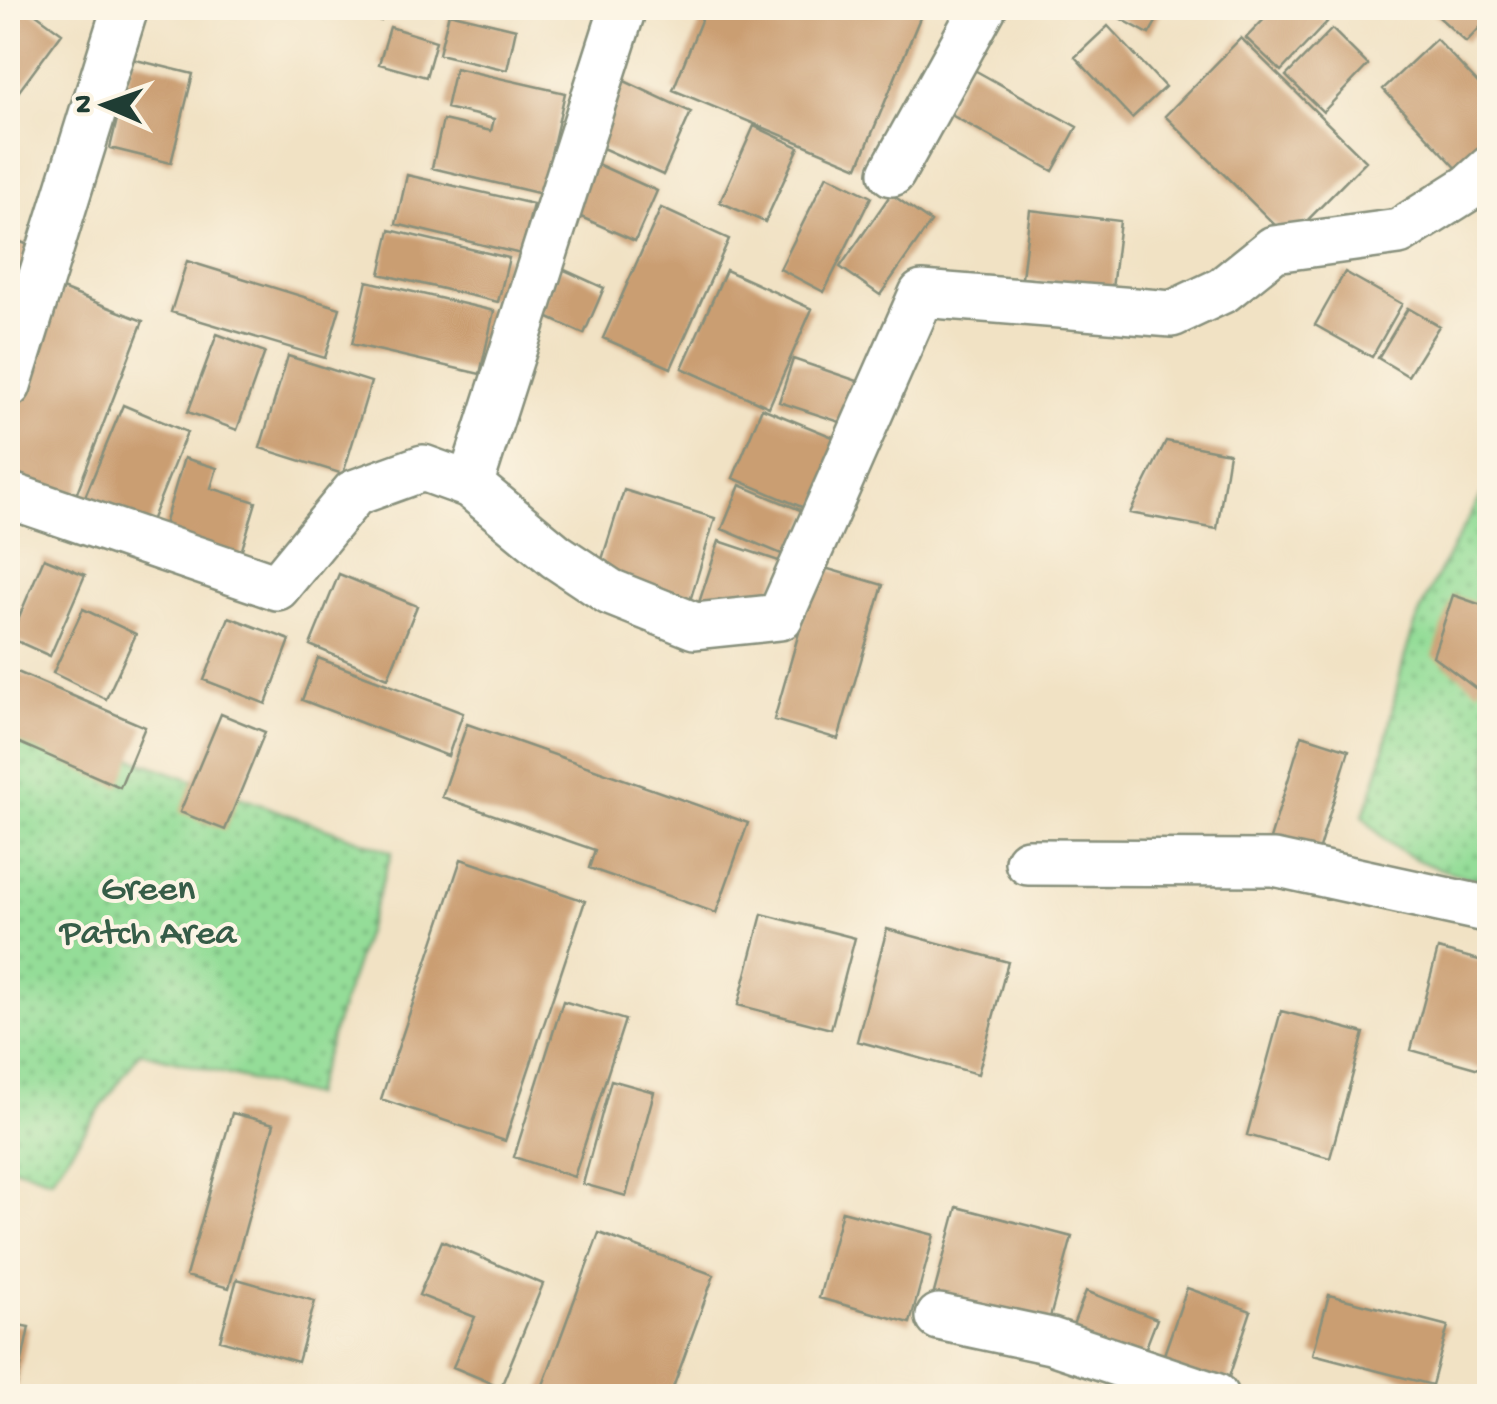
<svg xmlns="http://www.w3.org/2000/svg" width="1497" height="1404" font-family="'Gochi Hand',sans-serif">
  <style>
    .park { fill: url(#park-dots); stroke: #5a8d66; stroke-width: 2.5 }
    .building { fill: #ca9e72 }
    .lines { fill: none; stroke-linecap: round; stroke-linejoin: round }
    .street-casing { stroke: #88907c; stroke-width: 50 }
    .street { stroke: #fff; stroke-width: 45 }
    .labels { text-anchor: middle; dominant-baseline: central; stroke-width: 8; stroke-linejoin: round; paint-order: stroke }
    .park-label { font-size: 38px; fill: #365d48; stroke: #fcf5e5 }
  </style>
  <defs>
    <pattern id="park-dots" width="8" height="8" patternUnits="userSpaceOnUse" patternTransform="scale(2.5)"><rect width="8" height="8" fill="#94dd98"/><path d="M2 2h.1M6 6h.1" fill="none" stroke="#78b47d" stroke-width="1.8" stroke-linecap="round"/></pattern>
  </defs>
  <rect width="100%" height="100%" fill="#fcf5e5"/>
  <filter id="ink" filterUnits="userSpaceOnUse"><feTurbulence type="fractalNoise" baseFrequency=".01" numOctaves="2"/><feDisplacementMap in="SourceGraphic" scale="20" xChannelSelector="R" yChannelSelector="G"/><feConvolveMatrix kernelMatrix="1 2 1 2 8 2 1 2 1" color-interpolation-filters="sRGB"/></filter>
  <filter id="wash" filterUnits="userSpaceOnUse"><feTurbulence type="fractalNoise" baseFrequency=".0048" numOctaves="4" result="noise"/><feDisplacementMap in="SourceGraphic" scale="40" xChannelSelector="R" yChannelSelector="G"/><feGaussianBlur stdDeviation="2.25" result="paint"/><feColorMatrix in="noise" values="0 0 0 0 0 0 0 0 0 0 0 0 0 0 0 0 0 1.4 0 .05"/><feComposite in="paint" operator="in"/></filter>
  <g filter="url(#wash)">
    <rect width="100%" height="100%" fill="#f1e2c4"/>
    <!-- park -->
    <path class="park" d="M1486,488H1489V883C1439,869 1394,860 1363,815C1387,762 1390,704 1407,649C1424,592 1457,540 1486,488Z
      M8,714L392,852L312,1096L140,1052L51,1179L8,1165Z"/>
    <g id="blocks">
      <!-- building -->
      <path class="building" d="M22,8H28L62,33L8,106V26Z
        M348,8H386L381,21Z
        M706,8H924L858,167L673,90Z
        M1101,8H1164L1149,34Z
        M1275,8H1311L1327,22L1281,71L1246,38Z
        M1429,8H1490V17L1466,42Z
        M449,13L516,29L507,70L439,54Z
        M1108,26L1165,87L1132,118L1075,57Z
        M390,27L436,41L426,77L379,64Z
        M1332,29L1368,65L1323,112L1286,76Z
        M1241,38L1366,161L1289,239L1165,116Z
        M1436,39L1490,96V151L1464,176L1383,89Z
        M132,59L193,74L171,163L110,148Z
        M969,67L1077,127L1053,171L944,111Z
        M455,68L565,93L542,194L432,168L443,120L491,131L494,119L446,108Z
        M618,78L691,112L663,175L589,142Z
        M754,126L799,147L765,222L720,202Z
        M586,159L657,191L635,241L563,209Z
        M407,175L533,204L521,254L396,224Z
        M827,175L871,197L824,292L780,269Z
        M891,194L931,222L880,295L840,267Z
        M661,208L729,239L671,368L603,338Z
        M1030,210L1120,221L1112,289L1022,278Z
        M390,230L509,258L498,302L380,274Z
        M8,237L44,251L24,304L8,298Z
        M187,261L340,308L325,358L171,312Z
        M558,267L604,288L584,334L538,313Z
        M726,270L812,309L769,407L682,368Z
        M1345,272L1402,304L1372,357L1315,325Z
        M367,281L494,311L480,374L352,344Z
        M62,289L143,321L71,508L8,483V429Z
        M1408,308L1439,326L1408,376L1378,358Z
        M217,334L265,352L237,430L188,412Z
        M288,356L371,382L343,474L260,448Z
        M793,359L872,386L858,428L779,402Z
        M123,405L187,432L147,531L82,504Z
        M762,408L845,442L816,513L733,478Z
        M1166,441L1229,453L1217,529L1130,513Z
        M184,458L217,468L211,488L256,502L239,559L161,535Z
        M740,485L810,514L791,558L722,529Z
        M624,490L715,518L690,601L598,572Z
        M719,541L782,562L769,597L695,615Z
        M44,558L85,575L50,656L10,638Z
        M818,566L883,585L838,739L774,720Z
        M339,574L417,606L388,678L310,645Z
        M1453,595L1490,608V655L1479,691L1433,656Z
        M83,609L136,634L106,699L53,673Z
        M229,617L290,640L266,704L204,680Z
        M318,658L463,713L448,756L302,700Z
        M8,668L145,727L120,787L8,738Z
        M221,714L265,732L225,830L180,812Z
        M467,724L748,823L716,913L589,868L595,850L442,797Z
        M1302,735L1349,750L1313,868L1266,852Z
        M461,859L585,901L505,1141L381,1099Z
        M762,914L855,938L831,1029L738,1005Z
        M887,929L1008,962L978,1074L857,1041Z
        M1438,949L1490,963V1072L1411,1050Z
        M563,1001L625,1020L574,1177L514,1157Z
        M1281,1011L1364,1033L1330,1158L1247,1135Z
        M611,1080L654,1092L626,1196L583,1184Z
        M232,1113L274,1124L229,1288L186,1276Z
        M957,1207L1072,1237L1045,1336L931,1304Z
        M842,1211L934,1235L910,1323L819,1298Z
        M599,1233L714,1275L670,1396H539Z
        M442,1241L543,1284L501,1387L453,1367L475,1317L419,1295Z
        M237,1279L315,1301L298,1362L220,1340Z
        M1187,1288L1251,1311L1224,1392L1159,1369Z
        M1086,1291L1157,1319L1138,1368L1067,1340Z
        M1329,1295L1448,1326L1432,1385L1313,1354Z
        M8,1323L29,1327L15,1396H8Z"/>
    </g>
  </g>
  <g filter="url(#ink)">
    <use href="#blocks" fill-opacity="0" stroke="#88907c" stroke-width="2.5"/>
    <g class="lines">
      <!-- street casing -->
      <g class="street-casing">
        <path id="street" d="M892,173L983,8
          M8,385L125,8
          M470,485L623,8
          M8,495L277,587L354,493L423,468L470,485L556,556L610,592L695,626L780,617L922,294L1172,314L1223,290L1274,249L1399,232L1470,187L1490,169
          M1028,862L1274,863L1490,910
          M939,1317L1051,1341L1215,1396"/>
      </g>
      <!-- street -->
      <use href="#street" class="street"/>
    </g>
  </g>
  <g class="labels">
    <!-- park labels -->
    <g class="park-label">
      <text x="148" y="891">Green<tspan x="148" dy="44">Patch Area</tspan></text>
    </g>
  </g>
  <!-- margin -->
  <rect width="1497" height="1404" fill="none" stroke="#fcf5e5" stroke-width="40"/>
  <!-- north arrow -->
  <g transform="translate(105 105) rotate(272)" stroke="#fcf5e5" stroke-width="8" paint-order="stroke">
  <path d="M0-8L18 38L0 25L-18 38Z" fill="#1f3d34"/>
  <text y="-15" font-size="28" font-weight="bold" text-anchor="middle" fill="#1f3d34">N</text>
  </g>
</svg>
